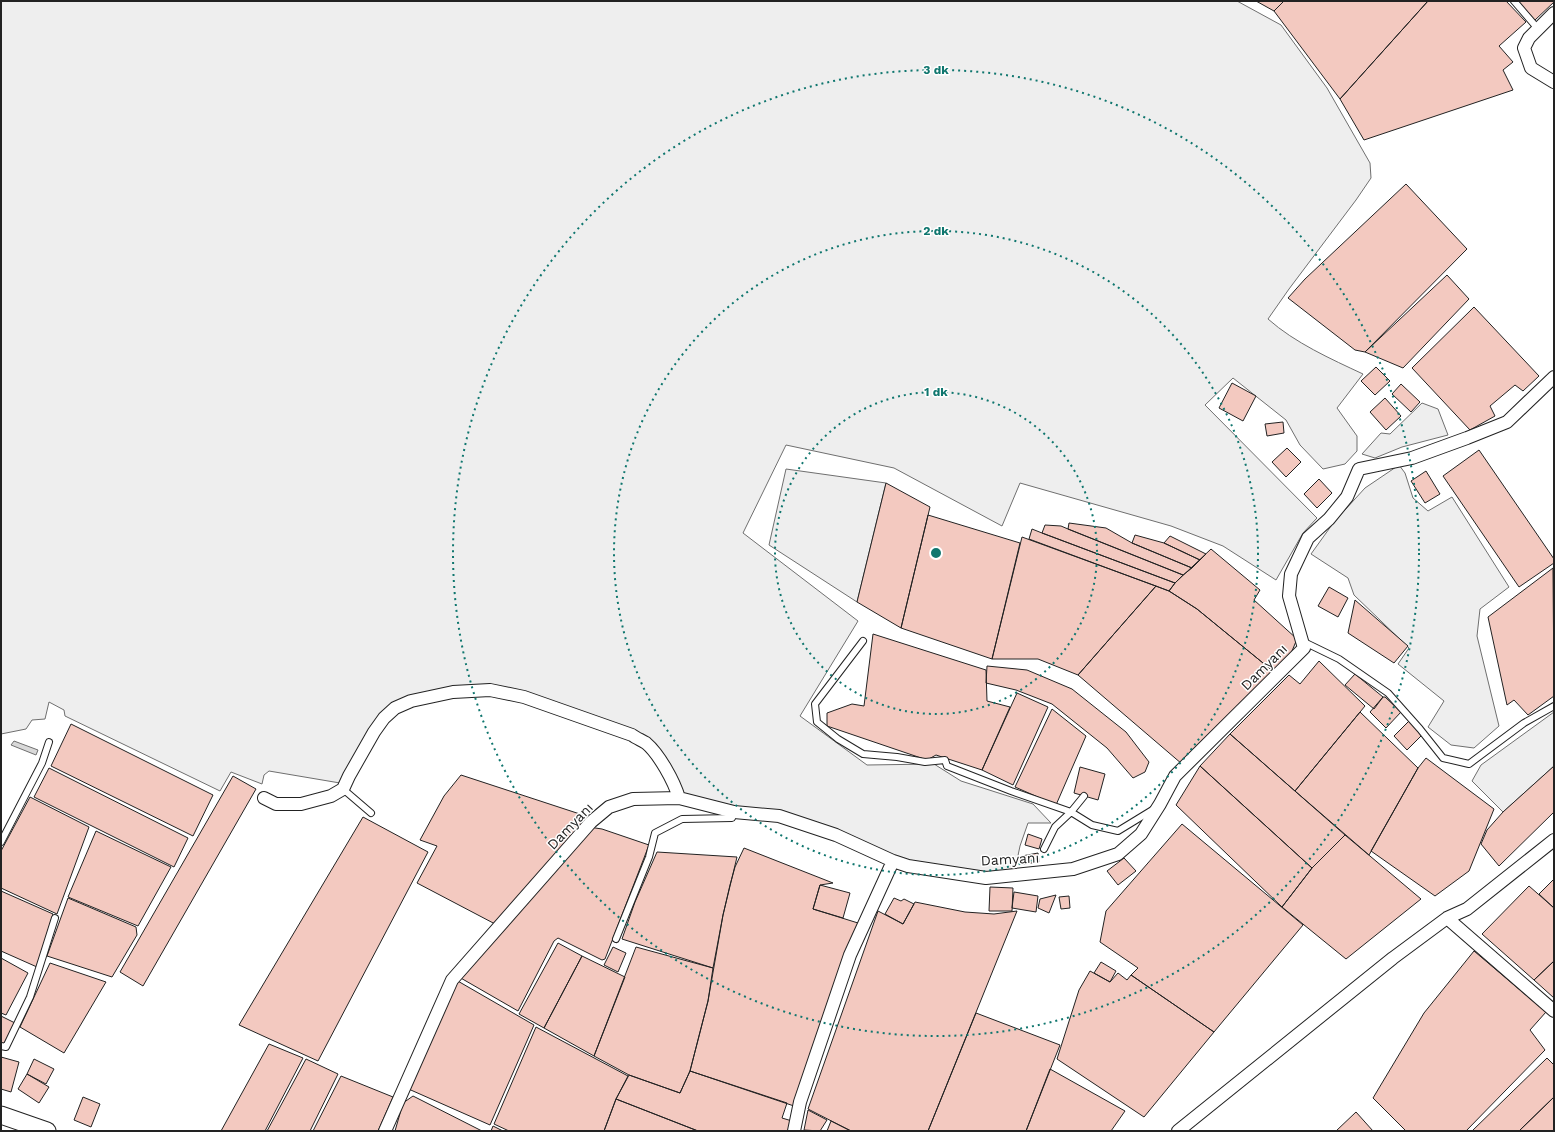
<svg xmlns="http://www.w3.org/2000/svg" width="1555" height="1132" font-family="'Work Sans',sans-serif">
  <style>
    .green { fill: #eee; stroke: #6f6f6f }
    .water { fill: #d9d9d9; stroke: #6f6f6f }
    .building { fill: #f3c9c0; stroke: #222 }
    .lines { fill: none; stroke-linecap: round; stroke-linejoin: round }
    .lane-casing { stroke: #222; stroke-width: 8 }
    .street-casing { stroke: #222; stroke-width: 14 }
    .secondary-casing { stroke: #222; stroke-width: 19 }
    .lane { stroke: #fff; stroke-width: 6 }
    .street { stroke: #fff; stroke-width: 12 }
    .secondary { stroke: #fff; stroke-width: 17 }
    .ring { fill: none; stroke: #0f766e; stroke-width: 2; stroke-dasharray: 2 4 }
    .labels { text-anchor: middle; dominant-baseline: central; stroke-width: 3; stroke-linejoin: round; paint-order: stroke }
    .street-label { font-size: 14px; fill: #222; stroke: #fff }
    .centre { fill: #0f766e; stroke: #fff; stroke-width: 2 }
    .ring-label { font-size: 12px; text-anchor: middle; font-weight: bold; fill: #0f766e; stroke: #fff; stroke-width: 3; stroke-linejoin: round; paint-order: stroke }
  </style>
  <rect width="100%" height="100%" fill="#fff"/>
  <!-- green -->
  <path class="green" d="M1,1H1237L1281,25L1327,88L1370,163L1371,178L1356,200L1289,289L1268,319C1295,343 1331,359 1363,374L1337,408L1357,436V451L1345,464L1323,469L1300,445L1286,420L1233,378L1205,405L1317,518L1303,533L1276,580L1223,546L1171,526L1020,483L1002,526L894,468L786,445L743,533L858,621L800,716L867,765L934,764L961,781L1033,804L1051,823H1028L1020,846L1016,865L1011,869L995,872L958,871L909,862L739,808L684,794L649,742L489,687L394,705L340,783L269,771L264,775L262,784L231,772L220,791L65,716L64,710L49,702L45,719L32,720L26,729L1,734Z
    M1422,403L1438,409L1448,435L1402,447L1375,458L1362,454L1381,433L1390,434Z
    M1399,465L1405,473L1413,498L1428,511L1452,497L1509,587L1480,609L1477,636L1499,726L1474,748L1451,745L1428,727L1444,701L1398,664L1409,648L1354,595L1348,578L1311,554L1334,522L1365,488Z
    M786,469L886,483L857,602L769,545Z
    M1554,712V766L1503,812L1472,781L1481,765Z"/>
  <!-- water -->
  <path class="water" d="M14,741L38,750L36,755L11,745Z"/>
  <!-- building -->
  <path class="building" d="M1256,1H1284L1274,11Z
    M1284,1H1428L1340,99L1274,11Z
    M1428,1H1506L1526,22L1499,46L1513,62L1503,70L1513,90L1364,140L1340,99Z
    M1517,1H1554V2L1535,20Z
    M1406,184L1467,249L1365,352L1355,350L1288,298L1305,279Z
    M1447,275L1469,299L1403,368L1365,352Z
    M1474,307L1539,376L1523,391L1515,385L1490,406L1495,416L1470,430L1412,368Z
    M1376,367L1390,381L1375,395L1361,381Z
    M1232,383L1256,396L1243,421L1219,408Z
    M1401,384L1420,402L1411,412L1392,394Z
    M1385,398L1401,416L1386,430L1370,412Z
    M1283,422L1284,433L1267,436L1265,424Z
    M1287,448L1301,462L1286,477L1272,462Z
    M1479,450L1554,559V563L1519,587L1443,476Z
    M1426,471L1440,494L1425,503L1411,481Z
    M1319,479L1332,493L1317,508L1304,494Z
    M886,483L930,507L901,628L857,602Z
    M928,515L1020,543L992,659L901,628Z
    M1069,523L1106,528L1132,543L1192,568L1183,575L1068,529Z
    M1045,525L1061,526L1068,529L1183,575L1175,583L1042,533Z
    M1032,529L1042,533L1175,583L1169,591L1029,539Z
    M1135,535L1164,543L1200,560L1192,568L1132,543Z
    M1170,536L1206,554L1200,560L1164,543Z
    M1022,537L1156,586L1078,675L1038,659H992Z
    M1211,549L1260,590L1254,600L1297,639L1292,651L1274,672L1197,609L1169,591L1175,583Z
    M1553,568L1554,696L1528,715L1514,700L1507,705L1488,617Z
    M1156,586L1169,591L1197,609L1274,672L1182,764L1078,675Z
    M1329,587L1348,598L1338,617L1318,606Z
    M1355,600L1408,646L1394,663L1348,633Z
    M873,634L986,670L987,701L1010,707L982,770L936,755L927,760L827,726V713L852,704L864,706Z
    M1319,661L1365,706L1295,791L1230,734L1289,675L1300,684Z
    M987,666L1027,670L1072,689L1126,732L1149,762L1145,772L1133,778L1107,748L1052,704L1016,690L986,683Z
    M1355,674L1383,697L1374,709L1345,685Z
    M1017,693L1048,707L1013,785L982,770Z
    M1383,697H1385L1401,712L1386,728L1370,712Z
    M1052,709L1086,736L1056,805L1015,787Z
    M1360,712L1418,768L1369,855L1295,791Z
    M1409,721L1422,735L1407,750L1394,736Z
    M71,724L213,795L193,836L51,766Z
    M1230,734L1345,835L1312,868L1200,766Z
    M1426,758L1494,809L1469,871L1435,896L1371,851L1418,768Z
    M1200,766L1312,868L1282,907L1176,805Z
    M1554,766V812L1499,866L1481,844L1487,830L1503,812Z
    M1080,767L1105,774L1098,800L1074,793Z
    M49,768L188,838L174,867L34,797Z
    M461,775L589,817L497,925L417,883L437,846L420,840L444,796Z
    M233,776L256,789L143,986L120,972Z
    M30,797L89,827L57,914L1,888V851Z
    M363,817L428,852L318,1061L239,1025Z
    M1182,824L1303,925L1214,1032L1131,975L1138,968L1100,942L1106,911Z
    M589,827L602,829L649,845L605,959L602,960L558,938L554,941L518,1011L459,977Z
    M96,831L171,867L138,926L68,897Z
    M1028,834L1042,839L1039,849L1025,845Z
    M1345,835L1421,899L1346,959L1282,907L1312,868Z
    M744,848L833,883L820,885L813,909L858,923L819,1031L794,1106L690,1071L708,1001L723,915L730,885L735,867Z
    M657,852L737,857L723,915L713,968L622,939L635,902Z
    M1038,853L1039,862L1023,864L1022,856Z
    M1124,858L1136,871L1118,885L1107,871Z
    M1554,879V908L1539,894Z
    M820,885L850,893L843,918L813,909Z
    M1529,886L1554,908V961L1534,980L1482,934Z
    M990,887L1013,888L1012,911H989Z
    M1,891L53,914L37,967L1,951Z
    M1014,892L1038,896L1036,912L1012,908Z
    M1056,895L1049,913L1038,908L1040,899Z
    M1069,896L1070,908L1061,909L1059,897Z
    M68,898L136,927L137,935L112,977L47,956Z
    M894,898L901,901L904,899L914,904L903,924L885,914Z
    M915,902L965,912L994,914L1017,911L928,1131H851L808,1109L878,911L903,924Z
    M558,943L582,956L544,1028L519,1014Z
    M613,947L626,953L618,972L604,965Z
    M636,947L713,968L708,1001L690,1071L680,1093L629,1075L594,1056Z
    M1474,951L1546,1012L1530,1030L1545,1050L1466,1131H1406L1373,1098L1424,1013Z
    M582,956L625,977L594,1056L544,1028Z
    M1,958L28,973L6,1015L1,1013Z
    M1554,961V998L1534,980Z
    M1101,962L1116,971L1110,982L1094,973Z
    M50,963L106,982L64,1053L20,1027Z
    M1090,971L1110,982L1118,973L1127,980L1131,975L1214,1032L1144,1117L1057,1059L1079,990Z
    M456,980L534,1025L490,1125L404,1087Z
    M976,1013L1060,1045L1026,1131H928Z
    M1,1016L15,1023L4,1044L1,1043Z
    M536,1027L628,1076L616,1099L604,1131H509L494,1124Z
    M269,1044L303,1058L265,1131H221Z
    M1,1057L19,1062L11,1092L1,1089Z
    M1547,1058L1554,1065V1097L1519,1131H1472Z
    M34,1059L54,1069L46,1084L27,1074Z
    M306,1059L338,1074L310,1131H267Z
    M1050,1069L1125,1111L1111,1131H1026Z
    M690,1071L787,1103L782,1118L792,1121L790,1131H698L616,1099L629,1075L680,1093Z
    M27,1074L49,1087L39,1103L18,1089Z
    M341,1076L393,1097L378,1131H313Z
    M413,1096L482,1131H395L403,1103Z
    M83,1097L100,1104L91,1127L74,1120Z
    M1554,1097V1131H1519Z
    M616,1099L698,1131H604Z
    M808,1110L827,1120L820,1131L804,1130Z
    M1356,1112L1373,1131H1336Z
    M831,1121L851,1131H827Z
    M493,1126L503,1131H491Z"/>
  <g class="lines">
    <!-- lane casing -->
    <g class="lane-casing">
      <path id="lane" d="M1514,1L1539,30
        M863,641L815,704L817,722L838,739L863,754L897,757L925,762L945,760L947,766L1011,791L1071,812L1092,825L1118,831L1154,809
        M1302,641L1339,659L1388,693L1420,729L1443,758L1469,764L1524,723L1554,706
        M343,789L371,813
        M1,842L42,763L49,742
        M1044,849L1055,827L1071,812L1084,796
        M616,939L649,857L655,833L682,819L732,818L734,812
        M1,1046L6,1047L30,997L55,918"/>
    </g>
    <!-- street casing -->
    <g class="street-casing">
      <path id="street" d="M1554,13L1529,38L1524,48L1531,68L1554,82
        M264,798L276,804H301L331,796L343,789L349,776L374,732L384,718L395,708L411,701L453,692L490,690L524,697L632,735C636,738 641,740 646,743C659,754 674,781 679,798
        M1447,918L1554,1011
        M385,1131L452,980L591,822L609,807L633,799L679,798L734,812L779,816L836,835L893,861L908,866L986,878L1073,869L1118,854L1141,834L1160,804L1175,776L1304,648L1289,596L1291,574L1308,538L1329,519L1347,497L1359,469L1412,458L1467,438L1507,422L1554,377
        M794,1131L800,1102L850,955L893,861
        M1178,1131L1393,958L1447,918L1467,909L1554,840"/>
    </g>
    <!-- secondary casing -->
    <g class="secondary-casing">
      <path id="secondary" d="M1,1115L47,1131"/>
    </g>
    <!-- lane -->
    <use href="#lane" class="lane"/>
    <!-- street -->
    <use href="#street" class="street"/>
    <!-- secondary -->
    <use href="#secondary" class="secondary"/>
  </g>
  <!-- distance rings -->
  <g class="ring">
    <circle cx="936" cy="553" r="161"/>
    <circle cx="936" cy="553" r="322"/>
    <circle cx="936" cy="553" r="483"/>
  </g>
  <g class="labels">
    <!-- street labels -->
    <g class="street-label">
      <text transform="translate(1264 667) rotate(-45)">Damyanı</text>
      <text transform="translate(570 826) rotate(-46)">Damyanı</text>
      <text transform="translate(1010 859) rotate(-3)">Damyanı</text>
    </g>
  </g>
  <circle cx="936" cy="553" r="6" class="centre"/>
  <g class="ring-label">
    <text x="936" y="74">3 dk</text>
    <text x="936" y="235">2 dk</text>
    <text x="936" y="396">1 dk</text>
  </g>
  <!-- border -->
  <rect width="1555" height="1132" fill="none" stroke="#222222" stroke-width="4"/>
</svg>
